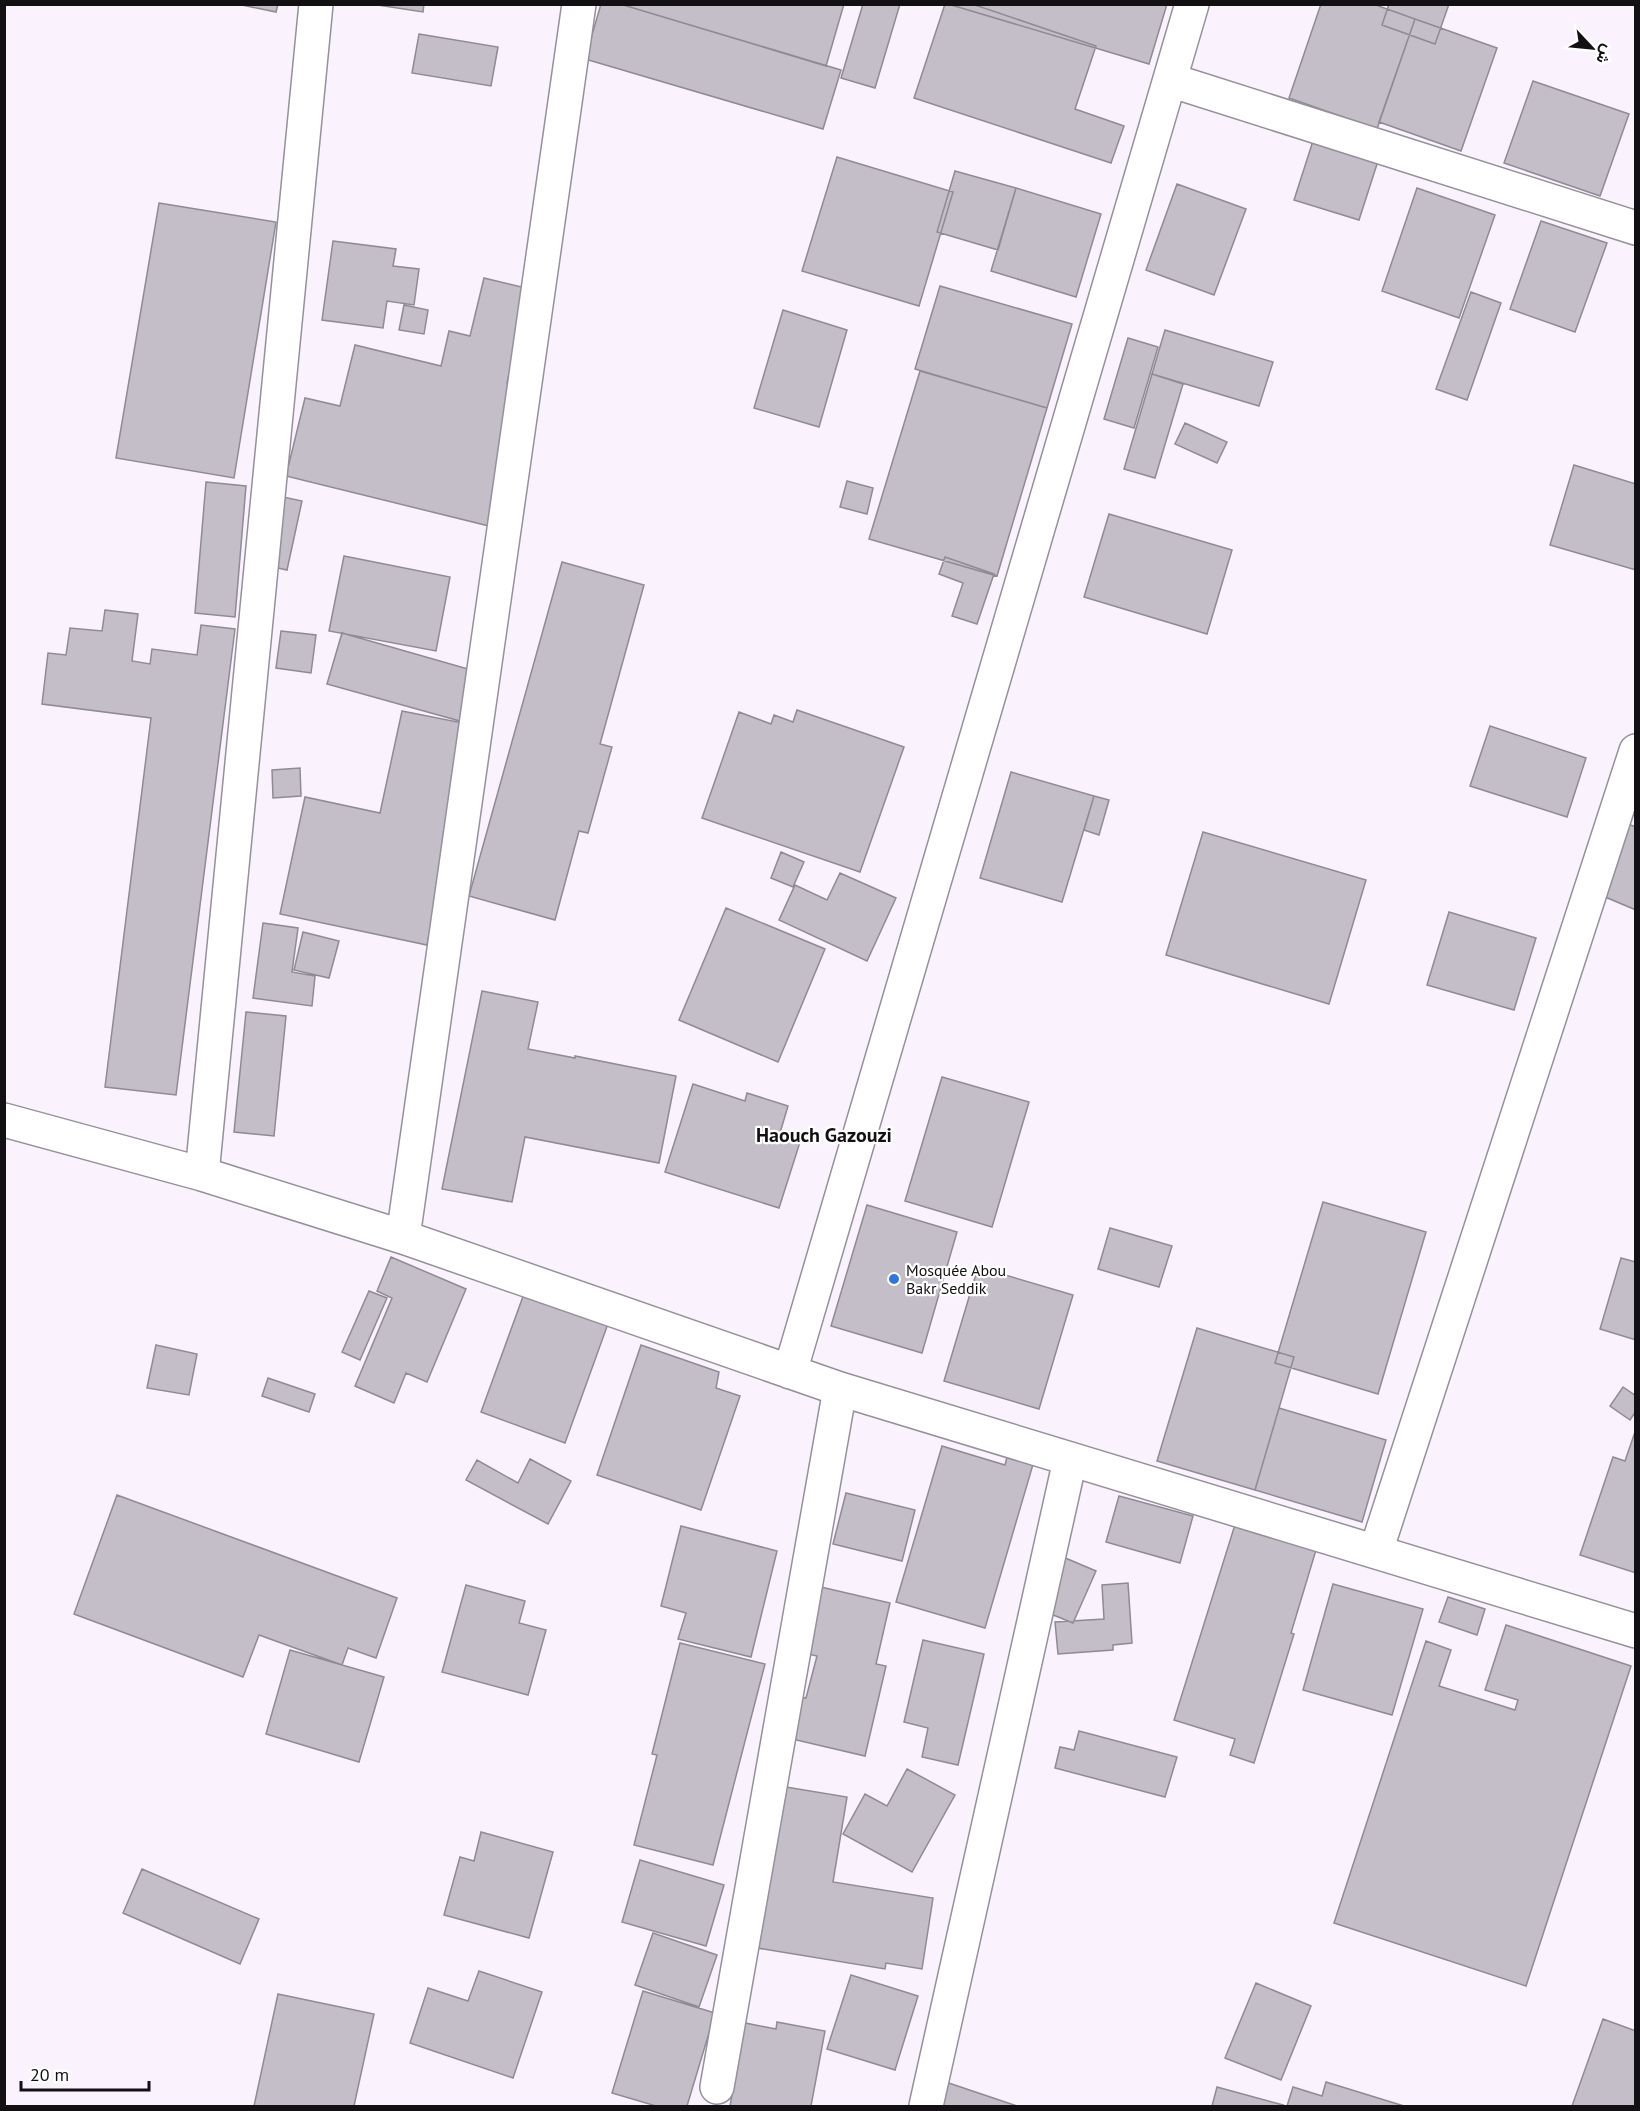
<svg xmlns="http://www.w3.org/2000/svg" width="1640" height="2111" font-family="'PT Sans',Vazirmatn,sans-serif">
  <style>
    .building { fill: #c4bec8; stroke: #908a94; stroke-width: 1.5 }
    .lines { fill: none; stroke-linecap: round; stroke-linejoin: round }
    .minor-casing { stroke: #96909a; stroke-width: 36 }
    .minor { stroke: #fff; stroke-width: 33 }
    .poi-dot { fill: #3174e2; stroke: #fff; stroke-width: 2 }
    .labels { text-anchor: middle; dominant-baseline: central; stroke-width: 4.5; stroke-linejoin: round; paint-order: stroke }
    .poi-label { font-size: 16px; fill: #131014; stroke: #fff; text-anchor: start }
    .quarter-label { font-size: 20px; font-weight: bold; fill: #131014; stroke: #fff }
  </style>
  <rect width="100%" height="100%" fill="#faf3fe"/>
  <!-- building -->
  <path class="building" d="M237,4H278L276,12Z
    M371,4H424L423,12Z
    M601,4H620L841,70L823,129L585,59Z
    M620,4H844L826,66Z
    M863,4H900L875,88L841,78Z
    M945,4H972L1096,46L1075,109L1124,126L1111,163L914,98Z
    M948,4H1167L1149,64Z
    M1321,4H1373L1415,19L1377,129L1289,98Z
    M1389,4H1449L1435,44L1382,25Z
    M1415,19L1497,48L1461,151L1379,122Z
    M419,34L498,47L491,86L412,73Z
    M1533,81L1629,114L1600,196L1504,163Z
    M1322,113L1387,133L1359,220L1294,200Z
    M837,157L953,192L919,306L802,271Z
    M955,171L1016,188L998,250L937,232Z
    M1177,184L1246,209L1214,295L1146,270Z
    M1016,188L1101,214L1076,297L991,271Z
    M1417,188L1495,215L1459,318L1382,291Z
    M159,203L276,222L234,478L116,458Z
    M1541,221L1607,243L1575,332L1510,309Z
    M333,241L396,249L393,266L419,269L414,305L387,301L383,328L322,320Z
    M484,278L530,289L507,383L523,387L489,526L286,476L305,398L340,406L355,345L441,366L449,331L470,336Z
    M940,286L1072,324L1047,408L915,369Z
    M1471,292L1501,303L1467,400L1436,389Z
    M404,305L428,310L424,334L399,330Z
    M783,310L847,330L819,427L754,408Z
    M1165,330L1273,362L1259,406L1152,374Z
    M1128,338L1158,347L1134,428L1104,419Z
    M920,371L1047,408L997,576L869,539Z
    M1152,374L1183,384L1155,478L1124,469Z
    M1185,423L1227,442L1217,463L1175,444Z
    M1574,465L1636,484V570L1550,545Z
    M847,481L873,488L867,514L840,507Z
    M206,482L246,486L235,617L195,613Z
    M274,495L302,501L287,570L260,564Z
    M1109,514L1232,550L1207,634L1084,597Z
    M344,556L450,577L436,651L329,631Z
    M945,557L994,574L977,624L952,616L963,583L939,574Z
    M562,562L644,585L600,744L612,747L588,833L579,831L555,920L469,896Z
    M105,610L138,614L132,661L150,664L152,649L197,655L201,625L235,629L176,1095L105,1087L151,718L42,704L48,653L66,655L70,628L102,631Z
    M281,631L316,635L311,673L276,668Z
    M342,633L482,673L467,723L327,684Z
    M797,710L904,747L860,872L702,818L739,712L771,724L774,715L793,722Z
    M402,711L473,725L427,945L280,914L305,797L380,813Z
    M1490,726L1586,758L1567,817L1470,786Z
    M300,768L301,796L273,798L272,770Z
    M1011,772L1094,796L1062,902L980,878Z
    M1094,796L1109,800L1099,835L1084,830Z
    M1620,821L1636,827V910L1591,891Z
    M1203,832L1366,880L1329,1004L1166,955Z
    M781,852L804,862L793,887L771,878Z
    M840,873L896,898L867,961L779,920L795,885L827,900Z
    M726,908L825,949L778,1062L679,1020Z
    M1449,912L1536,938L1514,1010L1427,985Z
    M263,923L298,928L292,972L315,976L312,1006L253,998Z
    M303,932L339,941L329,978L294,970Z
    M482,991L538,1002L528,1049L575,1058V1056L676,1076L659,1163L525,1137L512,1202L442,1189Z
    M246,1012L286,1016L274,1136L234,1132Z
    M942,1077L1029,1102L992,1227L905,1201Z
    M693,1084L745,1101L747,1093L788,1106L780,1133L801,1139L779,1208L665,1172Z
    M1323,1202L1426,1232L1378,1394L1275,1363Z
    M867,1205L957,1232L922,1353L831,1326Z
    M1110,1228L1172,1246L1159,1287L1098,1269Z
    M391,1257L466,1289L427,1382L406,1373L394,1403L355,1386L392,1298L377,1291Z
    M1621,1258L1636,1262V1340L1600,1329Z
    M978,1267L1073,1295L1039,1409L944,1381Z
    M369,1291L387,1298L360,1360L342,1352Z
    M525,1291L609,1321L565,1443L481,1412Z
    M1197,1328L1294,1357L1255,1490L1157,1461Z
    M156,1345L197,1354L189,1395L147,1388Z
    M641,1345L719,1372L716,1388L740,1396L701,1510L597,1475Z
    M268,1378L315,1394L309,1412L262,1396Z
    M1623,1387L1636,1396V1411L1630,1420L1610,1406Z
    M1279,1408L1386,1440L1362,1522L1255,1490Z
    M1636,1429V1573L1580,1555L1613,1457L1625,1461Z
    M942,1446L1005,1465L1008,1453L1034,1461L985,1628L896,1602Z
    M530,1459L571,1481L548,1524L466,1480L477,1460L518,1483Z
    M846,1493L915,1510L902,1561L833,1544Z
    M117,1495L397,1598L376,1658L348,1648L342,1665L259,1635L243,1677L74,1614Z
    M1119,1496L1193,1516L1180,1563L1106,1542Z
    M1238,1515L1319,1540L1291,1633L1294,1634L1254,1763L1230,1755L1235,1739L1174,1720Z
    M681,1526L777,1551L751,1657L678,1639L686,1613L661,1606Z
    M1063,1557L1096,1571L1073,1623L1041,1610Z
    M1128,1583L1132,1643L1113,1645V1650L1058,1654L1055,1622L1104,1619L1102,1585Z
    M1333,1584L1423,1609L1392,1715L1303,1690Z
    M466,1585L525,1601L519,1623L546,1630L528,1695L442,1672Z
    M821,1587L890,1603L876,1664L886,1666L865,1756L775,1735L784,1693L806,1698L817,1656L790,1650Z
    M1448,1597L1485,1609L1477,1635L1439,1622Z
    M1506,1625L1631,1666L1526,1986L1334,1923L1426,1641L1451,1650L1439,1686L1515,1710L1518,1700L1485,1690Z
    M923,1640L984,1654L958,1765L922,1757L928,1728L904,1722Z
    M680,1643L765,1664L713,1865L634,1845L657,1755L652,1754Z
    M290,1650L384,1677L359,1762L266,1734Z
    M1079,1731L1177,1757L1165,1797L1055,1768L1060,1747L1074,1750Z
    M907,1769L955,1795L912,1872L843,1834L865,1794L887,1806Z
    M780,1786L847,1797L833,1882L933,1898L922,1969L886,1963L885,1969L751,1947Z
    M481,1832L553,1852L529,1938L444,1915L460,1857L474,1861Z
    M640,1860L724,1885L706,1946L622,1922Z
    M142,1869L259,1919L240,1964L123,1913Z
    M653,1933L717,1955L699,2007L635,1985Z
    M479,1971L542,1992L513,2078L410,2043L428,1988L468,2001Z
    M851,1975L918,1996L895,2070L827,2049Z
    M1256,1983L1311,2006L1281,2080L1225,2058Z
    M643,1991L715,2013L687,2106H656L612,2093Z
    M278,1994L374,2014L354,2106H254Z
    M1603,2019L1636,2031V2106H1572Z
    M777,2022L825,2031L811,2106H730L745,2023L776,2029Z
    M925,2075L1017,2106H915Z
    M1326,2082L1404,2106H1287L1293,2087L1322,2096Z
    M1217,2087L1283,2105L1282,2106H1212Z"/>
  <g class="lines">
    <!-- minor casing -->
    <g class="minor-casing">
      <path id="minor" d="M1170,80L1636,228
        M4,1120L202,1174L403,1237L840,1389L1636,1631
        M202,1174L316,4
        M403,1237L579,4
        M790,1372L1192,4
        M1376,1551L1636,751
        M717,2087L840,1389
        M926,2106L1070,1460"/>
    </g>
    <!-- minor -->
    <use href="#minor" class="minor"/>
  </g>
  <!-- markers -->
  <circle class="poi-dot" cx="894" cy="1279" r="6"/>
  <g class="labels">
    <!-- poi labels -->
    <g class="poi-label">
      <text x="906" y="1270">Mosquée Abou<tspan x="906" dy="18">Bakr Seddik</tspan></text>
    </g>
    <!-- quarter labels -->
    <g class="quarter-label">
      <text x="824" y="1135">Haouch Gazouzi</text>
    </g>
  </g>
  <!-- border -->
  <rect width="1640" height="2111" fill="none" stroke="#131014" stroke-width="12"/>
  <!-- north arrow -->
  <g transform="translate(1592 48) rotate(116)" stroke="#ffffff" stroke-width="4.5" paint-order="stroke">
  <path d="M0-4.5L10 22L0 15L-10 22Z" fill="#131014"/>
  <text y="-9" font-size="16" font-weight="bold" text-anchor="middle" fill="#131014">ش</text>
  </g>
  <!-- scale -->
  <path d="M21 2081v9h128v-9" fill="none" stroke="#131014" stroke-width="3"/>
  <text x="30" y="2081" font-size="18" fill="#131014" stroke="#ffffff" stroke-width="4.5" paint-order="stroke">20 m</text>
</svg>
